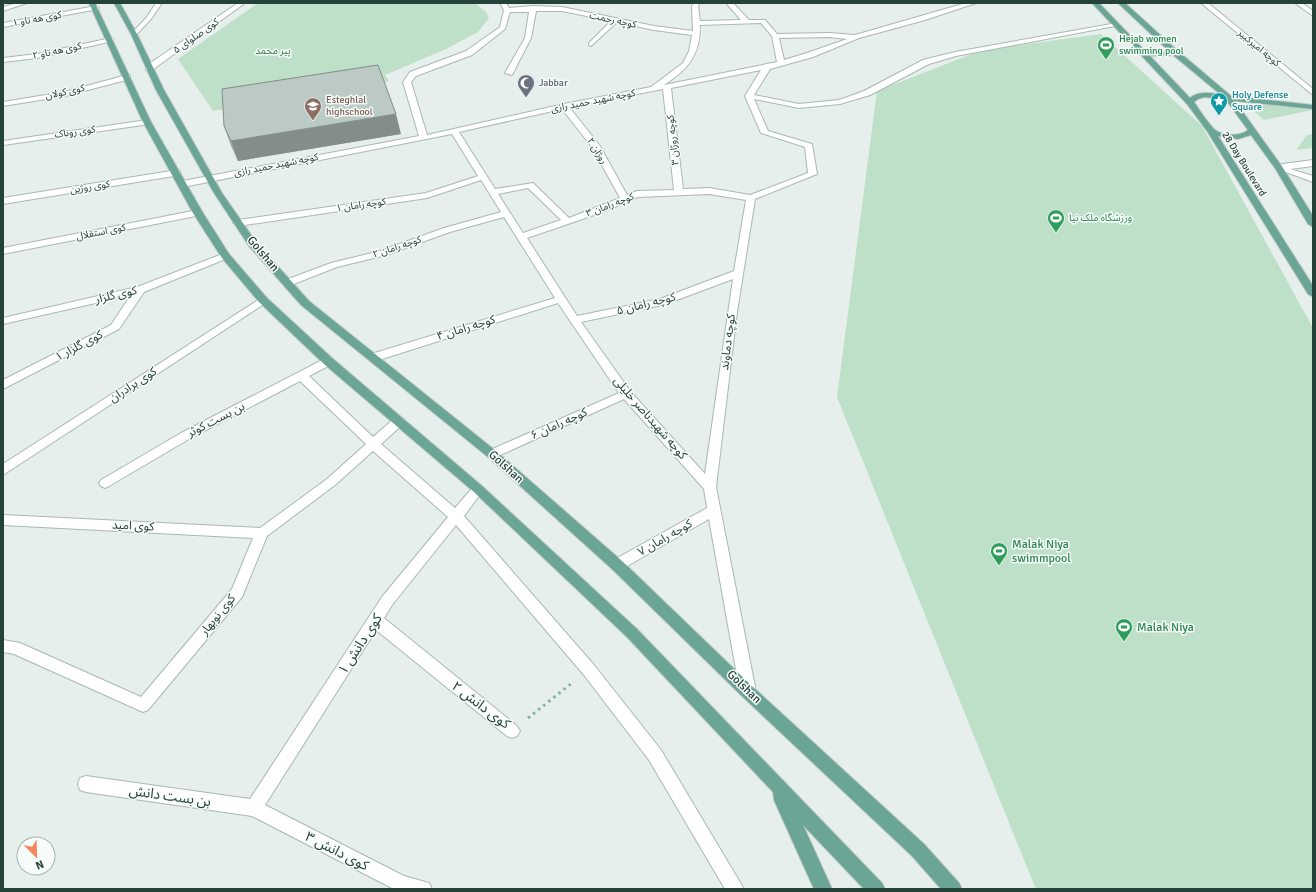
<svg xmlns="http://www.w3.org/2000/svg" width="1316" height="892" font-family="Signika,'Noto Sans Arabic',sans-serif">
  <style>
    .green { fill: #bfe0c8 }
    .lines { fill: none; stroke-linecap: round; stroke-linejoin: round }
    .minor-casing { stroke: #a8b8b2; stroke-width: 2 }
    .major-casing { stroke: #c2cac8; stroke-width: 2 }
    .path { stroke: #86b3a5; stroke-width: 3; stroke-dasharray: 2.5 4; stroke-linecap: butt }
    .minor { fill: #fff; fill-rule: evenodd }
    .major { fill: #6aa596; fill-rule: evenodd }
    .wall { fill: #a1aea9 }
    .shaded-wall { fill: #838d89 }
    .building { fill: #bbcac4; stroke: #838d89 }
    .labels { text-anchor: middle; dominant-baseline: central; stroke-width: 3; stroke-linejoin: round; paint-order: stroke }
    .far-street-label { font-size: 10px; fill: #24423a; stroke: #f7fbf9 }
    .far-leisure-label { font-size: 10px; fill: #27864d; stroke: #f7fbf9; text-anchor: start }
    .far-park-label { font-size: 10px; fill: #2d7a4b; stroke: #f7fbf9 }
    .far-worship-label { font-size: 10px; fill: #5b616d; stroke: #f7fbf9; text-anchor: start }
    .far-culture-label { font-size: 10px; fill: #0d838f; stroke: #f7fbf9; text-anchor: start }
    .far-education-label { font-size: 10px; fill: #785e54; stroke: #f7fbf9; text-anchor: start }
    .street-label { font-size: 12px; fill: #24423a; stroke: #f7fbf9 }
    .leisure-label { font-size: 12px; fill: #27864d; stroke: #f7fbf9; text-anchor: start }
    .near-street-label { font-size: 14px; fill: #24423a; stroke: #f7fbf9 }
  </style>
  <rect width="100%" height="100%" fill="#e6efeb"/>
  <!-- green -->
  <path class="green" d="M258,3H475L486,12L489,18L478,32L446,49L385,75L389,81L383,84L213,111L178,59Z
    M1101,34L1202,126L1313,328V889H1037L1035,887L837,397L877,91L982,50Z
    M1243,101L1313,110L1264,120Z
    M1313,134V148L1296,150L1307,135Z"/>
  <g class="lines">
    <!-- minor casing -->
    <g class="minor-casing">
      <path id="minor" d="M17,3H27L3,11V7Z
        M156,3H162L151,19L136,35H132V33L147,17Z
        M238,3H245L152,70H146V66Z
        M500,3H506L509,8L533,6L562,7L654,26L693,31L692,6L694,3H700L698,6L700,21L741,20L726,3H733L749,20H765L777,34L829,33L855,35L966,3H976L925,20L859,38L813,57L770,69L754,95L799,104L839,100L864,91L923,60L955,52L1117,23L1120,25L956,56L929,64L870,95L840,104L799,108L754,99L768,131L812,144L817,174L755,199L737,312L716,487L756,692L753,697L748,699L743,697L740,692L709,519L622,569L617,571L612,569L610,565L612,561L707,508L704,489L624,399L496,457H488L486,454L488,451L619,393L558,303L376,361L372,362L367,358L368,355L555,298L504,217L450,232L386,255L337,267L291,285L287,286L282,283L283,281L331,263L380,251L444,228L501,212L481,180L427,198L238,226L233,223L238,220L426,193L478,176L452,134L183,187L179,184L183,181L419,136L403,82L410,72L466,51L500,27L504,10ZM536,11H562L611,21L589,43V45L591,46L617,22L654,30L692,35L689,51L683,63L651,87L564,104L427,135L411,82L416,76L472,55L505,29L510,12H529L525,38L505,73L512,75L531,38ZM761,23L772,36L777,62L664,85C688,69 700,56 700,25ZM829,37L847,39L807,53L784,60L779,38ZM761,70L745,96L761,133L805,147L808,173L750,195L709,188L683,189L671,88ZM663,89L674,190L637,191L627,195L600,146L569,107ZM562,109L592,147L620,198L569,218L533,183L495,189L459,132ZM528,188L561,220L523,233L498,194ZM709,194L746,200L734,271L660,299L577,316L527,238L600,213L638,197ZM733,279L705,474L630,391L581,322L666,304Z
        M1201,3H1208L1313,89V95Z
        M1295,3H1302L1313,11V16Z
        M96,6L99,8L98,9L3,27V23Z
        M111,38L113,39V41L37,58L3,62V58L37,54Z
        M127,75H130V79L65,96L3,106V102L64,92Z
        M147,120L151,122L150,124L3,145V141Z
        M1313,160V166L1290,169L1313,176V182L1275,168L1283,164Z
        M177,170L180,171V175L3,204V198Z
        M198,210L203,213L201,215L3,254V248Z
        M225,253L228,254L230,256L228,258L144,292L119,329L3,389V380L111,325L131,295L3,324V318L137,287Z
        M263,297L267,298L268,300L267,302L3,475V464Z
        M328,357L332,358L333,361L332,364L309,376L373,437L395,418H403L405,421L403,424L381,444L455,508L474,486L478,484L482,486L484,489L482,492L464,516L594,665L661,750L744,889H725L649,760L584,675L456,525L392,605L384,618L517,726L520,731L517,736L512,738L507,736L376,630L265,805L404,876L429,883L432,889H394L252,816L86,792L80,790L78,784L80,778L86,776L250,799L382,597L448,517L373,451L335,485L267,536L242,597L148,710L143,712L14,654L3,652V640L20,643L141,697L232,589L253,538L3,525V515L260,528L327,479L366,444L300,381L189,439L109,486L105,488L101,486L99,483L101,480L181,433Z"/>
    </g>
    <!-- major casing -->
    <g class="major-casing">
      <path id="major" d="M89,3H95L151,122L203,213L229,254L267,298L332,358L482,486L637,629L882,883L885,889H864L803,825L832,889H814L774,800L773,792L627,637L474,492L324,364L259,302L222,258L193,213L143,122Z
        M114,3H120L137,34L164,90L222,193L256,242L309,301L496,451L622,561L753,687L924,844L959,883L962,889H941L912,856L743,697L612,569L488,457L301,305L249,246L214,193L156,90L131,34Z
        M1092,3H1099L1146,52L1169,51L1118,3H1125L1178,51L1231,96L1313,105V109L1235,101L1283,168L1313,216V227L1308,224L1275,168L1251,135L1238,139L1218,136L1313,286V297L1308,294L1207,131L1187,104ZM1173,55L1220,94C1210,93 1198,91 1190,98L1150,56ZM1205,97L1226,100L1248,130C1240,137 1220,136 1213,128C1206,120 1200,111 1194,102L1198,99Z"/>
    </g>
    <!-- path -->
    <path class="path" d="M528,718L572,683"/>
    <!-- minor -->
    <use href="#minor" class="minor"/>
    <!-- major -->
    <use href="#major" class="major"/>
  </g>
  <!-- wall -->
  <path class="wall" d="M224,126L401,134L238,161L231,146Z"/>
  <!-- shaded-wall -->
  <path class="shaded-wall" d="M396,114L401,134L238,161L231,141Z"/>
  <!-- building -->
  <path class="building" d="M378,65L396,114L231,141L224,126L222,89Z"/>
  <!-- icons -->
  <defs>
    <g id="stadium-pin" transform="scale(0.9)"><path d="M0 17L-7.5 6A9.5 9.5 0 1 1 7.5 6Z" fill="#2e9e5b" stroke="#f7fbf9"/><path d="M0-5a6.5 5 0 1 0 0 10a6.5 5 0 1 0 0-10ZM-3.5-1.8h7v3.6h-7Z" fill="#fff"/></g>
    <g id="mosque-pin" transform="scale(0.9)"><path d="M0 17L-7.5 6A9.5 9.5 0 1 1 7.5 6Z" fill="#6b7280" stroke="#f7fbf9"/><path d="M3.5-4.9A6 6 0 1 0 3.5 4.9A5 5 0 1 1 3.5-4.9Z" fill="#fff"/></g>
    <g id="sight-pin" transform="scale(0.9)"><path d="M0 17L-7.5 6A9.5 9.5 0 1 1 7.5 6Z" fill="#0f9aa8" stroke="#f7fbf9"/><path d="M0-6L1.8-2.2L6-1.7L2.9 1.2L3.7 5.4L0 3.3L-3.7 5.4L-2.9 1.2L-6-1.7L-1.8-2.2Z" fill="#fff"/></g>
    <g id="school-pin" transform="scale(0.9)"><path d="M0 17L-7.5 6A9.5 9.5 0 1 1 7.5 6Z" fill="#8d6e63" stroke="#f7fbf9"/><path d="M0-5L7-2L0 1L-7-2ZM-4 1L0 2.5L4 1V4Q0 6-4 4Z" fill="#fff"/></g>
  </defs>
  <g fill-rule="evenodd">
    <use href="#stadium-pin" x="1106" y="45"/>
    <use href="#mosque-pin" x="526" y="83"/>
    <use href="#sight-pin" x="1219" y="101"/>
    <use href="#school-pin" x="313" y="106"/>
    <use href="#stadium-pin" x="1056" y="218"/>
    <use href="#stadium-pin" x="999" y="551"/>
    <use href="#stadium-pin" x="1124" y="627"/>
  </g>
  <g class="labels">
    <!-- far-street labels -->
    <g class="far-street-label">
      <text transform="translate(37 19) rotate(-10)">کوی هه تاو ۱</text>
      <text transform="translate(613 20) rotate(12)">کوچه رحمت</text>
      <text transform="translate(196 36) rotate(-35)">کوی صلوای ۵</text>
      <text transform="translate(1259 48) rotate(40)">کوچه امیرکبیر</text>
      <text transform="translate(57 51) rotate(-12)">کوی هه تاو ۲</text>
      <text transform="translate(65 92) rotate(-12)">کوی کولان</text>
      <text transform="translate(593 101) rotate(-11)">کوچه شهید حمید رازی</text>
      <text transform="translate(75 132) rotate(-8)">کوی روناک</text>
      <text transform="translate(673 140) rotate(-96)">کوچه روژان ۳</text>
      <text transform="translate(597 151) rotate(57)">روژان ۲</text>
      <text transform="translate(1244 164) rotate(58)">28 Day Boulevard</text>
      <text transform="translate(276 165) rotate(-11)">کوچه شهید حمید رازی</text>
      <text transform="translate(90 187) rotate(-9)">کوی روژین</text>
      <text transform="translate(361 205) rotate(-8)">کوچه رامان ۱</text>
      <text transform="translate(610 205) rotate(-21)">کوچه رامان ۳</text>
      <text transform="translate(101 232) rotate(-11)">کوی استقلال</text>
      <text transform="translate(397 247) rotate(-18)">کوچه رامان ۲</text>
    </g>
    <!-- far-leisure labels -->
    <g class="far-leisure-label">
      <text x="1119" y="39">Hejab women<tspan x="1119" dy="12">swimming pool</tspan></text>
      <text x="1069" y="218">ورزشگاه ملک نیا</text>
    </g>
    <!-- far-park labels -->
    <g class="far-park-label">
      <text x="273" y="51">پیر محمد</text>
    </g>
    <!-- far-worship labels -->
    <g class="far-worship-label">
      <text x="539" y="83">Jabbar</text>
    </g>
    <!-- far-culture labels -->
    <g class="far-culture-label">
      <text x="1232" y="95">Holy Defense<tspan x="1232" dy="12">Square</tspan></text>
    </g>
    <!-- far-education labels -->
    <g class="far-education-label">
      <text x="326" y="100">Esteghlal<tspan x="326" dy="12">highschool</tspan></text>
    </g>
    <!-- street labels -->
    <g class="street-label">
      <text transform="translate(263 254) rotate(50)">Golshan</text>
      <text transform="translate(116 295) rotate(-13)">کوی گلزار</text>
      <text transform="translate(646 304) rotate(-14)">کوچه رامان ۵</text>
      <text transform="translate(466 328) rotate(-17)">کوچه رامان ۴</text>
      <text transform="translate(728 342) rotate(-83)">کوچه دماوند</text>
      <text transform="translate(79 346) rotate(-28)">کوی گلزار ۱</text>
      <text transform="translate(133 385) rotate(-33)">کوی برادران</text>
      <text transform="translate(650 418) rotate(49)">کوچه شهیدناصر خلیلی</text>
      <text transform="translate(216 420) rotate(-27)">بن بست کوثر</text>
      <text transform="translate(559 424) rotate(-24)">کوچه رامان ۶</text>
      <text transform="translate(506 467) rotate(42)">Golshan</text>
      <text transform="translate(133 526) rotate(3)">کوی امید</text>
      <text transform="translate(665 538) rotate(-30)">کوچه رامان ۷</text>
      <text transform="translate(218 615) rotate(-51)">کوی نوبهار</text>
      <text transform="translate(744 687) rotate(44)">Golshan</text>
    </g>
    <!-- leisure labels -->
    <g class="leisure-label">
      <text x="1012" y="544">Malak Niya<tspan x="1012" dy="14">swimmpool</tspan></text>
      <text x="1137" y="627">Malak Niya</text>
    </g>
    <!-- near-street labels -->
    <g class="near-street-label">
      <text transform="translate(360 644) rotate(-57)">کوی دانش ۱</text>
      <text transform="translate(481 705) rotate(37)">کوی دانش ۲</text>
      <text transform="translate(170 796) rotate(8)">بن بست دانش</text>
      <text transform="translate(337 851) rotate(27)">کوی دانش ۳</text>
    </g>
  </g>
  <!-- border -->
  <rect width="1316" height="892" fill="none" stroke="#24423a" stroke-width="8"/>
  <!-- north arrow -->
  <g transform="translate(36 856) rotate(157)"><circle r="19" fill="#f7fbf9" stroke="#a3b1ad"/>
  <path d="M0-3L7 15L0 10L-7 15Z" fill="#f4845f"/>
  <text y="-6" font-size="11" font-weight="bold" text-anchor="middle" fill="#24423a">N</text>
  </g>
</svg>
